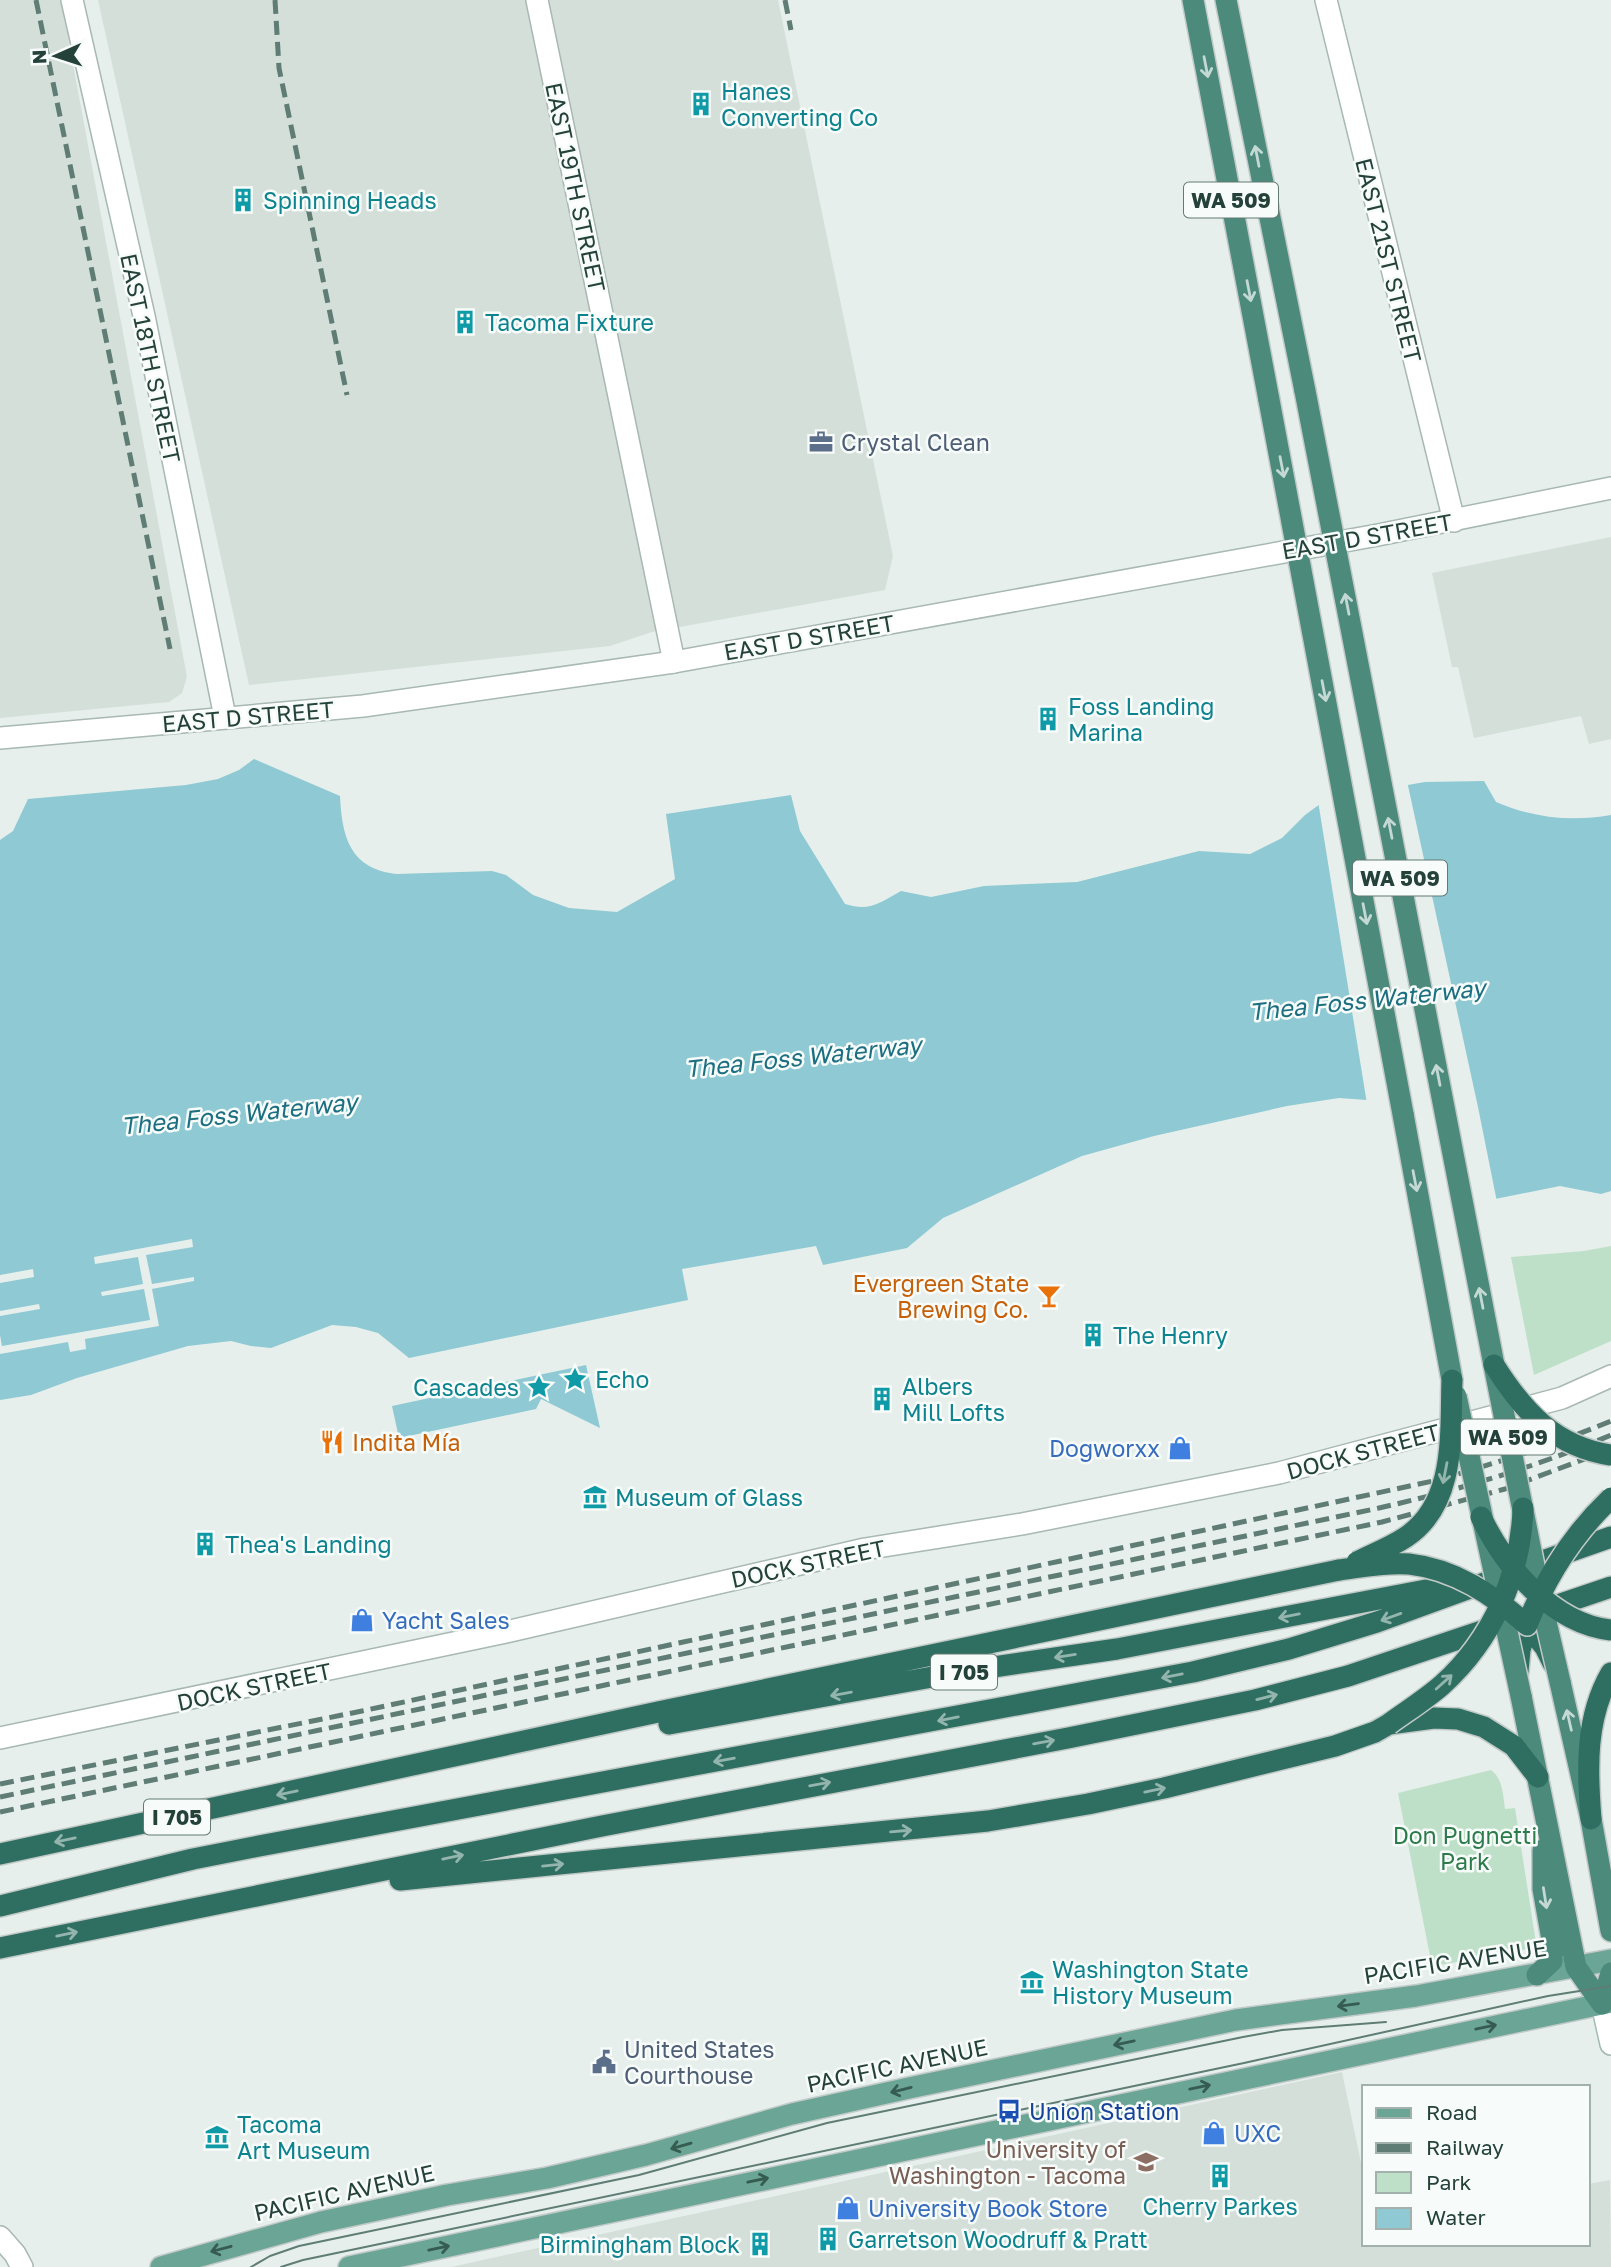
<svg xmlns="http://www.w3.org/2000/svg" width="1611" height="2267" font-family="'Golos Text',sans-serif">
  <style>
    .built { fill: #d4dfda }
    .green { fill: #bfe0c8 }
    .water { fill: #8ec9d4 }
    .pier { fill: #e6efeb }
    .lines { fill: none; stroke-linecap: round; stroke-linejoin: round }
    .minor-casing { stroke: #a8b8b2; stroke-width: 24 }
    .tertiary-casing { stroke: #a8b8b2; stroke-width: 24 }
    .secondary-casing { stroke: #a4bbb3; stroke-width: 24 }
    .primary-casing { stroke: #c2cac8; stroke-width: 24 }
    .trunk-casing { stroke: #c2cac8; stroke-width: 24 }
    .motorway-casing { stroke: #c2cac8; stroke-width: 24 }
    .minor { stroke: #fff; stroke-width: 21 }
    .tertiary { stroke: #fff; stroke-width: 21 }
    .secondary { stroke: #fff; stroke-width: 21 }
    .primary { stroke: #6aa596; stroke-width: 21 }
    .trunk { stroke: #4c8a7c; stroke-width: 21 }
    .motorway { stroke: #2f6f62; stroke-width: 21 }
    .tram { stroke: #5f7d75; stroke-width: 2 }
    .rail { stroke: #5f7d75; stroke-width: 5; stroke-dasharray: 14 7; stroke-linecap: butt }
    .trunk-bridge-casing { stroke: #c2cac8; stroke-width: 24; stroke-linecap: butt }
    .motorway-bridge-casing { stroke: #c2cac8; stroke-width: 24; stroke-linecap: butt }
    .trunk-bridge { stroke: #4c8a7c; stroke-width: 21 }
    .motorway-bridge { stroke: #2f6f62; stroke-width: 21 }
    .oneway { stroke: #c4d9d4 }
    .oneway2 { stroke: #93b5ae }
    .oneway3 { stroke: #365b51 }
    .labels { text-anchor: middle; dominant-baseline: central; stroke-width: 5; stroke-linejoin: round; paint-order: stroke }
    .shield { fill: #f7fbf9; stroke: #637a73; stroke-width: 2 }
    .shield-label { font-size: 21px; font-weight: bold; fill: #24423a }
    .culture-label { font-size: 23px; fill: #0d838f; stroke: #f7fbf9; text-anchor: start }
    .street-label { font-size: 23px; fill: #24423a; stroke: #f7fbf9 }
    .service-label { font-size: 23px; fill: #4e5e75; stroke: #f7fbf9; text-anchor: start }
    .food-label { font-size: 23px; fill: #c56008; stroke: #f7fbf9; text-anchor: end }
    .shop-label { font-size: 23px; fill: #366cbe; stroke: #f7fbf9; text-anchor: start }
    .park-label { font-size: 23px; fill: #2d7a4b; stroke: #f7fbf9 }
    .transit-label { font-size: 23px; fill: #164399; stroke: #f7fbf9; text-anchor: start }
    .education-label { font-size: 23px; fill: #785e54; stroke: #f7fbf9; text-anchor: end }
    .water-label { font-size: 24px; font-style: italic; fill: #1c6f80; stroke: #f7fbf9 }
  </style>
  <rect width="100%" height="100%" fill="#e6efeb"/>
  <!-- built -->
  <path class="built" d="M0,0H61L187,677L182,693L169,702L0,718Z
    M98,0H778L893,556L885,590L652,632L610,646L249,685Z
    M1611,537V739L1589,744L1581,716L1474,738L1458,667H1452L1432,573Z
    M1342,2072L1364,2177V2244H1588V2184L1610,2180L1611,2267H451Z"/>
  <!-- green -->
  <path class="green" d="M1611,1246V1341L1534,1375L1511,1257L1584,1251Z
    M1491,1770C1503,1779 1503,1795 1505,1809L1515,1808L1536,1943L1535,1948L1435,1966L1431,1961L1398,1793Z"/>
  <!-- water -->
  <path class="water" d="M254,759L340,796C342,837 350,869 397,874L492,871L506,875L533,895L569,908L617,912L675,879L666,814L791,795L800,831L845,904C870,912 879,903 901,891L931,897L984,886L1077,882L1199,851L1250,854L1282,838L1305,815L1327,799L1425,782L1484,781L1496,802C1533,818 1571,822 1611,815V1191L1601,1194L1560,1186L1490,1200L1420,1137L1367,1100L1339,1098L1287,1106L1154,1136L1082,1156L943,1218L907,1248L823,1265L816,1246L682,1269L688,1300L409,1358L378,1333L356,1327L332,1325L271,1348L251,1346L231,1341L188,1346L77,1378L31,1395L0,1400V840L13,831L28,799L186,785L218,779L239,770Z
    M586,1365L600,1428L541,1399L536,1409L399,1438L392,1406Z"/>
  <!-- pier -->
  <path class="pier" d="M1407,781L1478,1107L1497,1202L1488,1203L1446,1181L1417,1139L1367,1104L1318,801L1325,796Z
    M192,1239L193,1247L146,1255L152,1284L194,1277V1281L152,1289L159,1326L85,1339L86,1349L70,1352L68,1342L0,1354V1335L2,1346L150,1320L144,1289L102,1296L101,1292L143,1284L138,1257L95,1264L94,1257Z
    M33,1269L34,1277L0,1283V1275Z
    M39,1304L40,1309L0,1316V1311Z"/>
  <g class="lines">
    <!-- minor casing -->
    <g class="minor-casing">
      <path id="minor" d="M72,0L144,316L225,717
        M537,0L674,662
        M1326,0L1454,521"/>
    </g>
    <!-- tertiary casing -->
    <g class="tertiary-casing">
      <path id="tertiary" d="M0,738L363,706L674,662L1378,535L1611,488
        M0,1738L506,1632L865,1549L1022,1524L1279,1473L1562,1398L1611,1376
        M0,2237L15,2254L22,2267"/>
    </g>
    <!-- secondary casing -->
    <g class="secondary-casing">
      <path id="secondary" d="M1602,2004L1611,2044"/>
    </g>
    <!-- primary casing -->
    <g class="primary-casing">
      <path id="primary" d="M161,2267L321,2222L447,2195L547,2178L646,2155L792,2114L909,2088L1236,2020L1416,1996L1611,1960
        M349,2267L1611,2002"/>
    </g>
    <!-- trunk casing -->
    <g class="trunk-casing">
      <path id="trunk" d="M1193,0L1269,400
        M1226,0L1305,391
        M1403,1114L1452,1380
        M1560,1682L1591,1819L1611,1931
        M1521,1696L1576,1967L1602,2004
        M1537,1975L1552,1961L1553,1945L1543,1889V1850
        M1602,2004L1611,1973"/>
    </g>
    <!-- motorway casing -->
    <g class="motorway-casing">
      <path id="motorway" d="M1517,1570L1611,1537
        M1540,1611L1611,1587
        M1518,1671L1520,1650L1527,1625L1545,1647L1553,1663
        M669,1724L966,1671L1117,1649L1447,1586
        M1591,1819C1587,1769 1585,1718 1611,1673
        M0,1854L658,1712L1339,1570
        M400,1880L988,1821L1088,1804L1164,1788L1335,1746L1375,1732L1389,1724L1434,1718L1458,1719L1484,1727L1514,1746L1538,1777
        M0,1906L193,1859L254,1847L1193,1672L1289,1649L1377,1622L1487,1582
        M0,1948L602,1826L1068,1738L1255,1700L1348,1676L1500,1625"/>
    </g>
    <!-- minor -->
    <use href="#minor" class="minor"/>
    <!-- tertiary -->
    <use href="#tertiary" class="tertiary"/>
    <!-- secondary -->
    <use href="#secondary" class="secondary"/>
    <!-- primary -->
    <use href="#primary" class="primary"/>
    <!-- trunk -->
    <use href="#trunk" class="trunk"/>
    <!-- motorway -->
    <use href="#motorway" class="motorway"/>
    <!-- tram -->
    <path class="tram" d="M251,2267L270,2256L299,2246L639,2175L827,2123L1243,2037L1282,2030L1386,2022
      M281,2267L303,2260L1244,2063L1548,1996L1611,1986"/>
    <!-- rail -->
    <path class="rail" d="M36,0L170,649
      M275,0L279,68L347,395
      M785,0L791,30
      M0,1784L362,1711L1433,1481C1494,1464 1553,1445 1611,1421
      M0,1797L1379,1508C1459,1490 1536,1467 1611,1435
      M0,1812L1382,1522L1505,1489L1611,1449"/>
    <!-- trunk-bridge casing -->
    <g class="trunk-bridge-casing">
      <path id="trunk-bridge" d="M1305,391L1494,1365L1540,1596L1560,1682
        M1269,400L1403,1114
        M1456,1396L1521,1696"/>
    </g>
    <!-- motorway-bridge casing -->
    <g class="motorway-bridge-casing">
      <path id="motorway-bridge" d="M1494,1365C1523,1411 1555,1447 1611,1455
        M1481,1517C1505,1567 1553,1624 1611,1630
        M1357,1562C1373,1554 1391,1547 1406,1537C1457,1503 1450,1433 1452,1380
        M1339,1570C1362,1567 1386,1562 1409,1564C1455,1569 1493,1595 1527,1625C1546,1577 1573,1534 1611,1498
        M1389,1724C1407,1711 1426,1699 1442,1685C1492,1640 1521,1575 1523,1508"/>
    </g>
    <!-- trunk-bridge -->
    <use href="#trunk-bridge" class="trunk-bridge"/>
    <!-- motorway-bridge -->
    <use href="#motorway-bridge" class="motorway-bridge"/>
  </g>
  <!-- one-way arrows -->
  <defs><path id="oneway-shaft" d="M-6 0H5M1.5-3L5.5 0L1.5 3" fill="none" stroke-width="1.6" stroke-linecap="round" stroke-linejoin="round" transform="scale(1.75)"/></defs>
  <g class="oneway">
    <use href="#oneway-shaft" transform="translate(1206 67) rotate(79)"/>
    <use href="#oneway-shaft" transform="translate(1257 156) rotate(-101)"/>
    <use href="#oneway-shaft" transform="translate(1249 291) rotate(79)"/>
    <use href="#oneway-shaft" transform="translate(1282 467) rotate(79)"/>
    <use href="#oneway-shaft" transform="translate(1347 604) rotate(-101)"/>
    <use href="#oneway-shaft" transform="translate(1324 691) rotate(79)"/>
    <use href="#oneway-shaft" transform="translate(1390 828) rotate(-101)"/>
    <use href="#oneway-shaft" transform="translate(1365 914) rotate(79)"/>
    <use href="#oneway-shaft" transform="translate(1438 1075) rotate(-101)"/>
    <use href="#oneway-shaft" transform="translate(1415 1181) rotate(79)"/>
    <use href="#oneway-shaft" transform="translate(1481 1298) rotate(-101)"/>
    <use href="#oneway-shaft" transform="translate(1569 1720) rotate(-103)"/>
    <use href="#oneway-shaft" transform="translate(1545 1898) rotate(81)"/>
  </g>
  <g class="oneway2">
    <use href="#oneway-shaft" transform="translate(1445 1473) rotate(101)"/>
    <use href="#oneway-shaft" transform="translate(1289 1616) rotate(169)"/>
    <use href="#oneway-shaft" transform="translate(1391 1617) rotate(160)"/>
    <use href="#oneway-shaft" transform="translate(1065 1656) rotate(171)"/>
    <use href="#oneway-shaft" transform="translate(1172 1676) rotate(169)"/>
    <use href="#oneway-shaft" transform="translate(1444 1682) rotate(-42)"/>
    <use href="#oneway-shaft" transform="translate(841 1694) rotate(170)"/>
    <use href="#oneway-shaft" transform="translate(1267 1697) rotate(-14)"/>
    <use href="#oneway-shaft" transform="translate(948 1719) rotate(169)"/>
    <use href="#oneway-shaft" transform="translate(1044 1742) rotate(-10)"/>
    <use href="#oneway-shaft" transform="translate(724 1760) rotate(170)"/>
    <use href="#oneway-shaft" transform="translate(820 1784) rotate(-10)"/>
    <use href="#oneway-shaft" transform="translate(1155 1790) rotate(-12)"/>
    <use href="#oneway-shaft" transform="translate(287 1793) rotate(168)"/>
    <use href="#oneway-shaft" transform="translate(901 1831) rotate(-5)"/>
    <use href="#oneway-shaft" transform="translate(65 1840) rotate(168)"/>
    <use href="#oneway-shaft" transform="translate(453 1857) rotate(-12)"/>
    <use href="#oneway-shaft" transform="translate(553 1865) rotate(-6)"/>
    <use href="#oneway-shaft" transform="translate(67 1934) rotate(-12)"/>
  </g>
  <g class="oneway3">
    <use href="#oneway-shaft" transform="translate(1348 2005) rotate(173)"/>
    <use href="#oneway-shaft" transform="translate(1486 2027) rotate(-12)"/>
    <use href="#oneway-shaft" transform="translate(1124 2043) rotate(168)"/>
    <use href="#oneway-shaft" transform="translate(1200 2087) rotate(-12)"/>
    <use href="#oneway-shaft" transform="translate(901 2090) rotate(166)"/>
    <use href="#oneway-shaft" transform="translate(681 2146) rotate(164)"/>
    <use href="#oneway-shaft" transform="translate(758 2180) rotate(-12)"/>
    <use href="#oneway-shaft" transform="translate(439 2248) rotate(-12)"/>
    <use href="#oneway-shaft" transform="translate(221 2249) rotate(165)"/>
  </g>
  <!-- icons -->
  <defs>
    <g id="building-bare" transform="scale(1.89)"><path d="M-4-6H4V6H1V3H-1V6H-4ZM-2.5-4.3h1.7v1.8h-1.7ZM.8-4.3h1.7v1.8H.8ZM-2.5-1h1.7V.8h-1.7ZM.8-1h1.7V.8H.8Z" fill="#0f9aa8" stroke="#f7fbf9" stroke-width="2.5" paint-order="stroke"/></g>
    <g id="office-bare" transform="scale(1.89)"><path d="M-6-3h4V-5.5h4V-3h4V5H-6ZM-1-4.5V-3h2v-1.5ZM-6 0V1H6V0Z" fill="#5c6f8a" stroke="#f7fbf9" stroke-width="2.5" paint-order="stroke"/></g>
    <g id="bar-bare" transform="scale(1.89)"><path d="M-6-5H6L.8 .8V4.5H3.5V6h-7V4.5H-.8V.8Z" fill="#e8710a" stroke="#f7fbf9" stroke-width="2.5" paint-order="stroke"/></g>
    <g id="sight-bare" transform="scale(1.89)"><path d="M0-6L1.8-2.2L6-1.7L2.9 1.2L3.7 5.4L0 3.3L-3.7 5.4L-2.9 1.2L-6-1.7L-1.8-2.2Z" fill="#0f9aa8" stroke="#f7fbf9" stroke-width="2.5" paint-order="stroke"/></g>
    <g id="restaurant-bare" transform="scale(1.89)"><path d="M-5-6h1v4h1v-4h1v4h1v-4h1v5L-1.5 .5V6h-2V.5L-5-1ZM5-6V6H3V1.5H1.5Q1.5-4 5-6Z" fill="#e8710a" stroke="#f7fbf9" stroke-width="2.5" paint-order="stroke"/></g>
    <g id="shop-bare" transform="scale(1.89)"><path d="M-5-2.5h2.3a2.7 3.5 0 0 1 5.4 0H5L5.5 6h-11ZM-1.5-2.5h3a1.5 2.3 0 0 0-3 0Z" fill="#3f7fe0" stroke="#f7fbf9" stroke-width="2.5" paint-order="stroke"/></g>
    <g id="museum-bare" transform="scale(1.89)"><path d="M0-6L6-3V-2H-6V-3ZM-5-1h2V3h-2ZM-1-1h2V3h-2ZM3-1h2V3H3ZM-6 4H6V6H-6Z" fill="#0f9aa8" stroke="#f7fbf9" stroke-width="2.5" paint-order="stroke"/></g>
    <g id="civic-bare" transform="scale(1.89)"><path d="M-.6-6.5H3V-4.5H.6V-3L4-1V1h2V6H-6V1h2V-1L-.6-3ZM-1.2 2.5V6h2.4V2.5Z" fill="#5c6f8a" stroke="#f7fbf9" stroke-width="2.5" paint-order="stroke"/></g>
    <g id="bus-bare" transform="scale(1.89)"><path d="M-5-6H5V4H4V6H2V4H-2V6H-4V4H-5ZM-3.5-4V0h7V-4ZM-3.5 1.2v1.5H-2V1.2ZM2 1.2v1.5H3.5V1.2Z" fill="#1a4fb4" stroke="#f7fbf9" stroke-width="2.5" paint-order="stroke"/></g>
    <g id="university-bare" transform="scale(1.89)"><path d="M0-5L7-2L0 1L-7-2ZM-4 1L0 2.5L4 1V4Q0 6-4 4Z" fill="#8d6e63" stroke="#f7fbf9" stroke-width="2.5" paint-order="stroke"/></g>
  </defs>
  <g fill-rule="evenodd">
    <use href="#building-bare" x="701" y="104"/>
    <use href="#building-bare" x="243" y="200"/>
    <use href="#building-bare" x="465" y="322"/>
    <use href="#office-bare" x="821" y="442"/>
    <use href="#building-bare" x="1048" y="719"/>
    <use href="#bar-bare" x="1049" y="1296"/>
    <use href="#building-bare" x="1093" y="1335"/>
    <use href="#sight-bare" x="575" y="1379"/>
    <use href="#sight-bare" x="539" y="1387"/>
    <use href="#building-bare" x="882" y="1399"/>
    <use href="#restaurant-bare" x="332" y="1442"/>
    <use href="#shop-bare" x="1180" y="1448"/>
    <use href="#museum-bare" x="595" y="1497"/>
    <use href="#building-bare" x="205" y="1544"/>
    <use href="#shop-bare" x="362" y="1620"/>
    <use href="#museum-bare" x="1032" y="1982"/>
    <use href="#civic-bare" x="604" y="2062"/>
    <use href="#bus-bare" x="1009" y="2111"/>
    <use href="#shop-bare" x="1214" y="2133"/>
    <use href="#museum-bare" x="217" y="2137"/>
    <use href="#university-bare" x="1146" y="2162"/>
    <use href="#building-bare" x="1220" y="2176"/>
    <use href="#shop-bare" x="848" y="2208"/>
    <use href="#building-bare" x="828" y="2239"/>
    <use href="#building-bare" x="760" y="2244"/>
  </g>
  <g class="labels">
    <!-- shield labels -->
    <g class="shield">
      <rect x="1184" y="182.5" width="94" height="35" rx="5"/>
      <rect x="1353" y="860.5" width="94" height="35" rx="5"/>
      <rect x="1461" y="1419.5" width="94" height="35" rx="5"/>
      <rect x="931" y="1654.5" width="66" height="35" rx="5"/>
      <rect x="144" y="1799.5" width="66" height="35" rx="5"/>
    </g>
    <g class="shield-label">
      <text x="1231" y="200">WA 509</text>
      <text x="1400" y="878">WA 509</text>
      <text x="1508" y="1437">WA 509</text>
      <text x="964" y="1672">I 705</text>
      <text x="177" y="1817">I 705</text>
    </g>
    <!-- culture labels -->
    <g class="culture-label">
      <text x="721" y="91">Hanes<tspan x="721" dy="26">Converting Co</tspan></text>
      <text x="263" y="200">Spinning Heads</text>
      <text x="485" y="322">Tacoma Fixture</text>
      <text x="1068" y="706">Foss Landing<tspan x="1068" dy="26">Marina</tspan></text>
      <text x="1113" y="1335">The Henry</text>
      <text x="595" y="1379">Echo</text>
      <text x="902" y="1386">Albers<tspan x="902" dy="26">Mill Lofts</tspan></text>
      <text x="519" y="1387" text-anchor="end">Cascades</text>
      <text x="615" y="1497">Museum of Glass</text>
      <text x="225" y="1544">Thea's Landing</text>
      <text x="1052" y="1969">Washington State<tspan x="1052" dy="26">History Museum</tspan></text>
      <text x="237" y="2124">Tacoma<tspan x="237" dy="26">Art Museum</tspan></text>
      <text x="1220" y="2206" text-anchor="middle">Cherry Parkes</text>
      <text x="848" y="2239">Garretson Woodruff &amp; Pratt</text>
      <text x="740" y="2244" text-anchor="end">Birmingham Block</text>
    </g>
    <!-- street labels -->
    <g class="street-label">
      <text transform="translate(576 187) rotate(78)">EAST 19TH STREET</text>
      <text transform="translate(1389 260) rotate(76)">EAST 21ST STREET</text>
      <text transform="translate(151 358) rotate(78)">EAST 18TH STREET</text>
      <text transform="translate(1367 536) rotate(-10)">EAST D STREET</text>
      <text transform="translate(809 637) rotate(-10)">EAST D STREET</text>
      <text transform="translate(248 716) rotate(-5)">EAST D STREET</text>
      <text transform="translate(1363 1451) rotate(-15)">DOCK STREET</text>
      <text transform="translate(808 1563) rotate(-12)">DOCK STREET</text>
      <text transform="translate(254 1686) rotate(-12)">DOCK STREET</text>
      <text transform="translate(1455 1961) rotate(-9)">PACIFIC AVENUE</text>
      <text transform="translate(897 2065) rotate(-12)">PACIFIC AVENUE</text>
      <text transform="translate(344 2192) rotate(-13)">PACIFIC AVENUE</text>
    </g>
    <!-- service labels -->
    <g class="service-label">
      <text x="841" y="442">Crystal Clean</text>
      <text x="624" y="2049">United States<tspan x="624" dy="26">Courthouse</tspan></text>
    </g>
    <!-- food labels -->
    <g class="food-label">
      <text x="1029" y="1283">Evergreen State<tspan x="1029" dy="26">Brewing Co.</tspan></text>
      <text x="352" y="1442" text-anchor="start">Indita Mía</text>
    </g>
    <!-- shop labels -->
    <g class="shop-label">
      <text x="1160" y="1448" text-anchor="end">Dogworxx</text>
      <text x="382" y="1620">Yacht Sales</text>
      <text x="1234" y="2133">UXC</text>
      <text x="868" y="2208">University Book Store</text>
    </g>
    <!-- park labels -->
    <g class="park-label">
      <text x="1465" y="1835">Don Pugnetti<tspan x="1465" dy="26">Park</tspan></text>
    </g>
    <!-- transit labels -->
    <g class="transit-label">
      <text x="1029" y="2111">Union Station</text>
    </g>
    <!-- education labels -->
    <g class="education-label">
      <text x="1126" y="2149">University of<tspan x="1126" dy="26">Washington - Tacoma</tspan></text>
    </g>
    <!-- water labels -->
    <g class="water-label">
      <text transform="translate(1367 999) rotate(-6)">Thea Foss Waterway</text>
      <text transform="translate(803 1056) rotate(-6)">Thea Foss Waterway</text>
      <text transform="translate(239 1113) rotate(-6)">Thea Foss Waterway</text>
    </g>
  </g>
  <!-- legend -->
  <rect x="1362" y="2085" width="228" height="161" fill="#f7fbf9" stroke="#a3b1ad" stroke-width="2"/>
  <rect x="1376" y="2108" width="35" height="10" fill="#6aa596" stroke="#a3b1ad" stroke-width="2"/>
  <text x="1426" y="2120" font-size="21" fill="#24423a">Road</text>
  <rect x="1376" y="2143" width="35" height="10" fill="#5f7d75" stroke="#a3b1ad" stroke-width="2"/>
  <text x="1426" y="2155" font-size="21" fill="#24423a">Railway</text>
  <rect x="1376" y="2172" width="35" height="21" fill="#bfe0c8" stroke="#a3b1ad" stroke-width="2"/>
  <text x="1426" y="2190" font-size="21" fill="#24423a">Park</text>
  <rect x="1376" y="2208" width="35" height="21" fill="#8ec9d4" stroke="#a3b1ad" stroke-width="2"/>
  <text x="1426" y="2225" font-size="21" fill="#24423a">Water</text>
  <!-- north arrow -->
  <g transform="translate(56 56) rotate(267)" stroke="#f7fbf9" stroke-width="5" paint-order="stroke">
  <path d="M0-5L12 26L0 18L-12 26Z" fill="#24423a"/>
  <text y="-10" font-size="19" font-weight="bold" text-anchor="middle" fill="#24423a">N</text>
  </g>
</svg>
